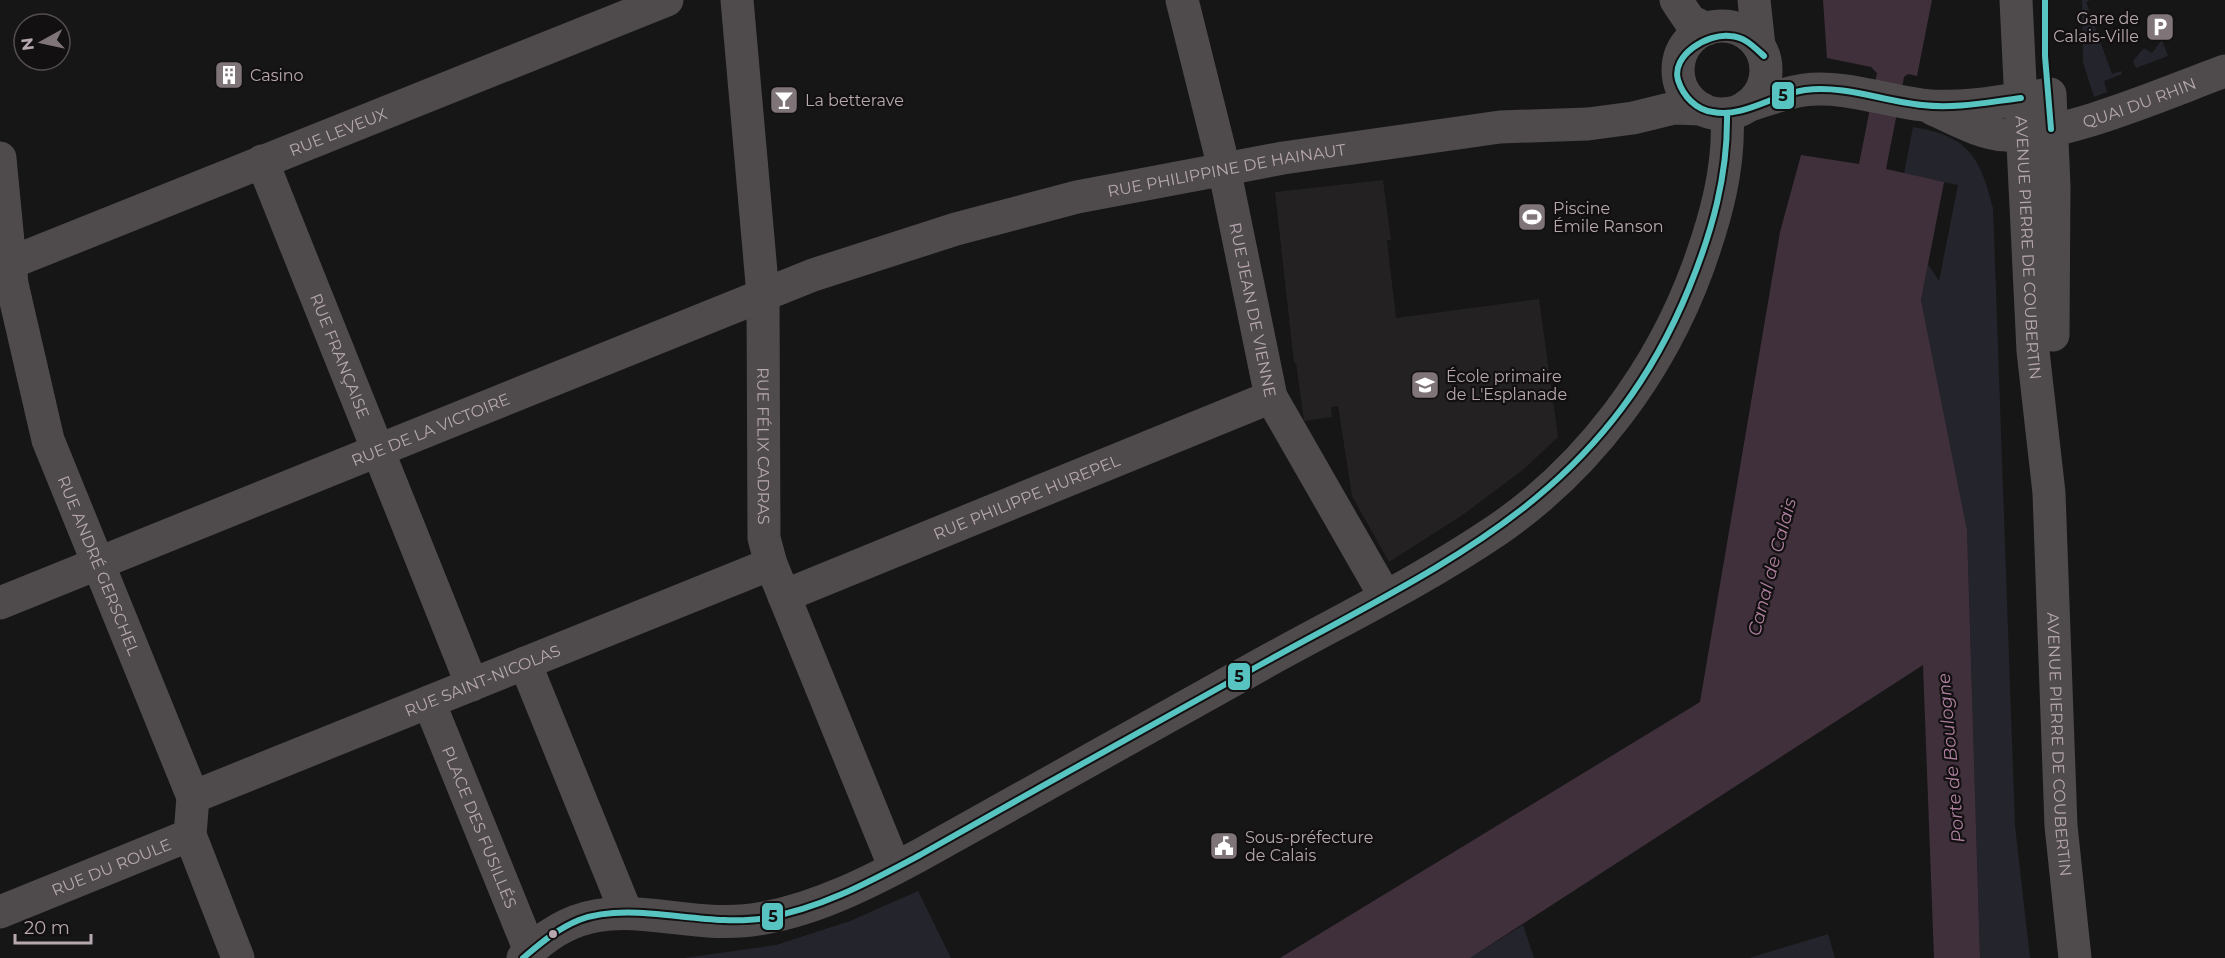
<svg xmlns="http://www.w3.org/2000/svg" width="2225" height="958" font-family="Montserrat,sans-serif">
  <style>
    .built { fill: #232121 }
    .green { fill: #24242c }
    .water { fill: #40303b }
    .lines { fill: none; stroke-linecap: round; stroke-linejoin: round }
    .minor { stroke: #4f4b4d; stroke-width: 33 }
    .bus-1-casing { stroke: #121011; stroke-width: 10 }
    .bus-1 { stroke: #57c4c1; stroke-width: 6 }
    .bus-dot { fill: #b7a8af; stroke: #121011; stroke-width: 2 }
    .labels { text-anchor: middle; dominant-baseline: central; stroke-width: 4.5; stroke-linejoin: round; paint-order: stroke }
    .poi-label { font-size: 16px; fill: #b7a8af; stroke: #121011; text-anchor: start }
    .street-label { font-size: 16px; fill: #b7a8af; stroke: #121011 }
    .water-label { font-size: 18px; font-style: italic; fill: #b080a1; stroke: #121011 }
    .line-badge { stroke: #121011; stroke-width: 2 }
    .pale-badge-label { font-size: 16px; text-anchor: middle; font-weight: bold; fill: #111 }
  </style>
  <rect width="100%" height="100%" fill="#161616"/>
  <!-- built -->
  <path class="built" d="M1383,180L1391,240H1387L1396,318L1539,299L1558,437L1524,469L1461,516L1389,562L1352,496L1338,406L1331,407L1332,417L1304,421L1296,363H1294L1275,192Z"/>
  <!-- green -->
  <path class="green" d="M2082,0H2090L2086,2L2112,74L2121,71L2122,74L2104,81L2107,92L2094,97L2083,62Z
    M2162,40L2168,56L2136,68L2133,61L2144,48L2152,53Z
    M1913,127C1968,136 1980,156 1993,208L2015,826L2030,958H1980L1967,530L1921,300L1928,264L1939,281L1958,185L1904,174Z
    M918,891L951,958H684L776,945L850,921Z
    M1523,925L1534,958H1470Z
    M1828,934L1835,958H1749Z"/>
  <!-- water -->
  <path class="water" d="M1823,0H1932L1917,76L1908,74L1904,77L1886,169L1944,182L1921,300L1967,530L1980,958H1934L1923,665L1470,958H1280L1700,702L1780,232L1801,155L1859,164L1877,73L1871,67L1827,58Z"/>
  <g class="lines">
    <!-- minor -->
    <g class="minor">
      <path id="s1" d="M737,0L763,295L764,538L771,564L895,868"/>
      <path id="s2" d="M1182,0L1224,168L1271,397L1385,596"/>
      <path d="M1676,0L1690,21L1707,29"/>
      <path d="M1754,0L1759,46"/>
      <path id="s3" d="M2016,0L2033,351L2049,493L2061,826L2075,958"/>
      <circle cx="1722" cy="70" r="44"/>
      <path d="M1747,106C1765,100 1784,93 1804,90C1844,85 1882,100 1922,105C1963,110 2009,100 2050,94L2054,186L2053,335"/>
      <path id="s4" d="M1933,109C1956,119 1981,134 2006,135C2061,139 2170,91 2225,71"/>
      <path id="s5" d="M0,158L12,284L48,440L193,797L190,835L238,958"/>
      <path id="s6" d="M262,161L472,685"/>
      <path id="s7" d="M0,267L667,0"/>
      <path id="s8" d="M784,596L1271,397"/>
      <path id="s9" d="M0,603L813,275L956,229L1077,197L1283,158L1500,127L1588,124L1633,118L1674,108L1702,109"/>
      <path d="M525,663L626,912"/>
      <path id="s10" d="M429,702L530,951"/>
      <path id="s11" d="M193,797L771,564"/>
      <path id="s12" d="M0,912L190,835"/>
      <path d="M523,958C600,876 673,936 764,918C819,908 872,881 920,855C1033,791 1147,729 1260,665C1339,621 1422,581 1497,530C1589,467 1660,371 1698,267C1716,217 1730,167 1727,114"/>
    </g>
    <!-- bus-1 casing -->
    <g class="bus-1-casing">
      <path id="bus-1" d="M2045,0V56L2051,129
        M1764,56C1753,46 1745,37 1730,36C1708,33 1671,55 1678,80C1683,96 1696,110 1713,112C1744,118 1774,94 1805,90C1845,85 1883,101 1922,105C1955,109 1988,102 2021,98
        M523,958C541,943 557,929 579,920C632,900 706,928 765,918C820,909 871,881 920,855C1033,791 1146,728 1260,665C1444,563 1603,499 1689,288C1712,232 1728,175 1727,114"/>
    </g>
    <!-- bus-1 -->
    <use href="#bus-1" class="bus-1"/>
  </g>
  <!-- icons -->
  <defs>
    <g id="parking-square" transform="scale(1.5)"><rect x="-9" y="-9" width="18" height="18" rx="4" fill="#7f7579" stroke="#121011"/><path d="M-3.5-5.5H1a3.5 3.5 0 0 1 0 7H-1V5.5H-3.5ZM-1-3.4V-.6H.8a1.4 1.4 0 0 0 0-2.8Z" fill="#fff"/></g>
    <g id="building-square" transform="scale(1.5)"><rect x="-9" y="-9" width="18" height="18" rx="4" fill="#7f7579" stroke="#121011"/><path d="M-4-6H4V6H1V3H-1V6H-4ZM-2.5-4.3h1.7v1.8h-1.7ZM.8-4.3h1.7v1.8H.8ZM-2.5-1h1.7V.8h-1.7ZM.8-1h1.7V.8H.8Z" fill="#fff"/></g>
    <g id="bar-square" transform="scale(1.5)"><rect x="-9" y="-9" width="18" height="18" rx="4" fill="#7f7579" stroke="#121011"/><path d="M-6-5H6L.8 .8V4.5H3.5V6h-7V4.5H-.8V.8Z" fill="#fff"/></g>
    <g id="stadium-square" transform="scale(1.5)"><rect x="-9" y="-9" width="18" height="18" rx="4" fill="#7f7579" stroke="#121011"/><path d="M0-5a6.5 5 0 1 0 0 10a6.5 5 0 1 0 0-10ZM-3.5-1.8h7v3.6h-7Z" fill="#fff"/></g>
    <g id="school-square" transform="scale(1.5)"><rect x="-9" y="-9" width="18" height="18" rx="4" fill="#7f7579" stroke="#121011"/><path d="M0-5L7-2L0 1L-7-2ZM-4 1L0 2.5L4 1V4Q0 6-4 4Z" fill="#fff"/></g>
    <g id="civic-square" transform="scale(1.5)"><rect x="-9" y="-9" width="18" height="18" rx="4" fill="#7f7579" stroke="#121011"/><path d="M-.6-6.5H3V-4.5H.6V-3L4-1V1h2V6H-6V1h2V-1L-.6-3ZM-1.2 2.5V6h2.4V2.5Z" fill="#fff"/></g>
  </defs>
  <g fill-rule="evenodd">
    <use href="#parking-square" x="2160" y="27"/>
    <use href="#building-square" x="229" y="75"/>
    <use href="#bar-square" x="784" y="100"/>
    <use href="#stadium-square" x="1532" y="217"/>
    <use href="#school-square" x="1425" y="385"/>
    <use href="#civic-square" x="1224" y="846"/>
  </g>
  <!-- markers -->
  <circle class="bus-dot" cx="553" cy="934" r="5"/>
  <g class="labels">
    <!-- poi labels -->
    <g class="poi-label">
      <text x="2139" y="18" text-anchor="end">Gare de<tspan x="2139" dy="18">Calais-Ville</tspan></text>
      <text x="250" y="75">Casino</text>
      <text x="805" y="100">La betterave</text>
      <text x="1553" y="208">Piscine<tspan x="1553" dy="18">Émile Ranson</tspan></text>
      <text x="1446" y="376">École primaire<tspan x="1446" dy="18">de L'Esplanade</tspan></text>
      <text x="1245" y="837">Sous-préfecture<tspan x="1245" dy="18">de Calais</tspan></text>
    </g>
    <!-- street labels -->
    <g class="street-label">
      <text stroke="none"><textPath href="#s4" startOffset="216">QUAI DU RHIN</textPath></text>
      <text stroke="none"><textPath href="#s7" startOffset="364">RUE LEVEUX</textPath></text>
      <text stroke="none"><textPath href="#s9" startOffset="1304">RUE PHILIPPINE DE HAINAUT</textPath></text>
      <text stroke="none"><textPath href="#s3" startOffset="248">AVENUE PIERRE DE COUBERTIN</textPath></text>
      <text stroke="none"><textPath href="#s2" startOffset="318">RUE JEAN DE VIENNE</textPath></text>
      <text stroke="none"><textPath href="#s6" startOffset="210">RUE FRANÇAISE</textPath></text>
      <text stroke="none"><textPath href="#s9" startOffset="464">RUE DE LA VICTOIRE</textPath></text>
      <text stroke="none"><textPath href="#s1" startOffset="447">RUE FÉLIX CADRAS</textPath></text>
      <text stroke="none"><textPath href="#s8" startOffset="262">RUE PHILIPPE HUREPEL</textPath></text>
      <text stroke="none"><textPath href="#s5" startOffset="422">RUE ANDRÉ GERSCHEL</textPath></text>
      <text stroke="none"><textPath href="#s11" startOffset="312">RUE SAINT-NICOLAS</textPath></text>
      <text stroke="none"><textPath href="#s3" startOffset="746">AVENUE PIERRE DE COUBERTIN</textPath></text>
      <text stroke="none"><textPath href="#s10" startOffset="135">PLACE DES FUSILLÉS</textPath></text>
      <text stroke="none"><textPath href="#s12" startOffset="120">RUE DU ROULE</textPath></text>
    </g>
    <!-- water labels -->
    <g class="water-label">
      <text transform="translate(1772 567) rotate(-75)">Canal de Calais</text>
      <text transform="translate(1951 758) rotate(-95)">Porte de Boulogne</text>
    </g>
  </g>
  <g class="line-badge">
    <rect x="1771" y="81" width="24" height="29" rx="6" fill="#57c4c1"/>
    <rect x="1227" y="662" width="24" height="29" rx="6" fill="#57c4c1"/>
    <rect x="761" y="902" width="23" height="29" rx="6" fill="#57c4c1"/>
  </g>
  <g class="pale-badge-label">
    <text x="1783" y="101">5</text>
    <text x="1239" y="682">5</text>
    <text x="773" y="922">5</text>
  </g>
  <!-- north arrow -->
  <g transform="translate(42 42) rotate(262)"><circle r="28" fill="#121011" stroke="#544d50" stroke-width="1.5"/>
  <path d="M0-4.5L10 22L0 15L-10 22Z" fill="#7f7579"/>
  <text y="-9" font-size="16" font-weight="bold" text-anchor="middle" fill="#b7a8af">N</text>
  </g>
  <!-- scale -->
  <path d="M15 934v9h76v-9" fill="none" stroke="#b7a8af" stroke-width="3"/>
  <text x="24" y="934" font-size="18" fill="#b7a8af" stroke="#121011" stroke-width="4.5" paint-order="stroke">20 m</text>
</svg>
